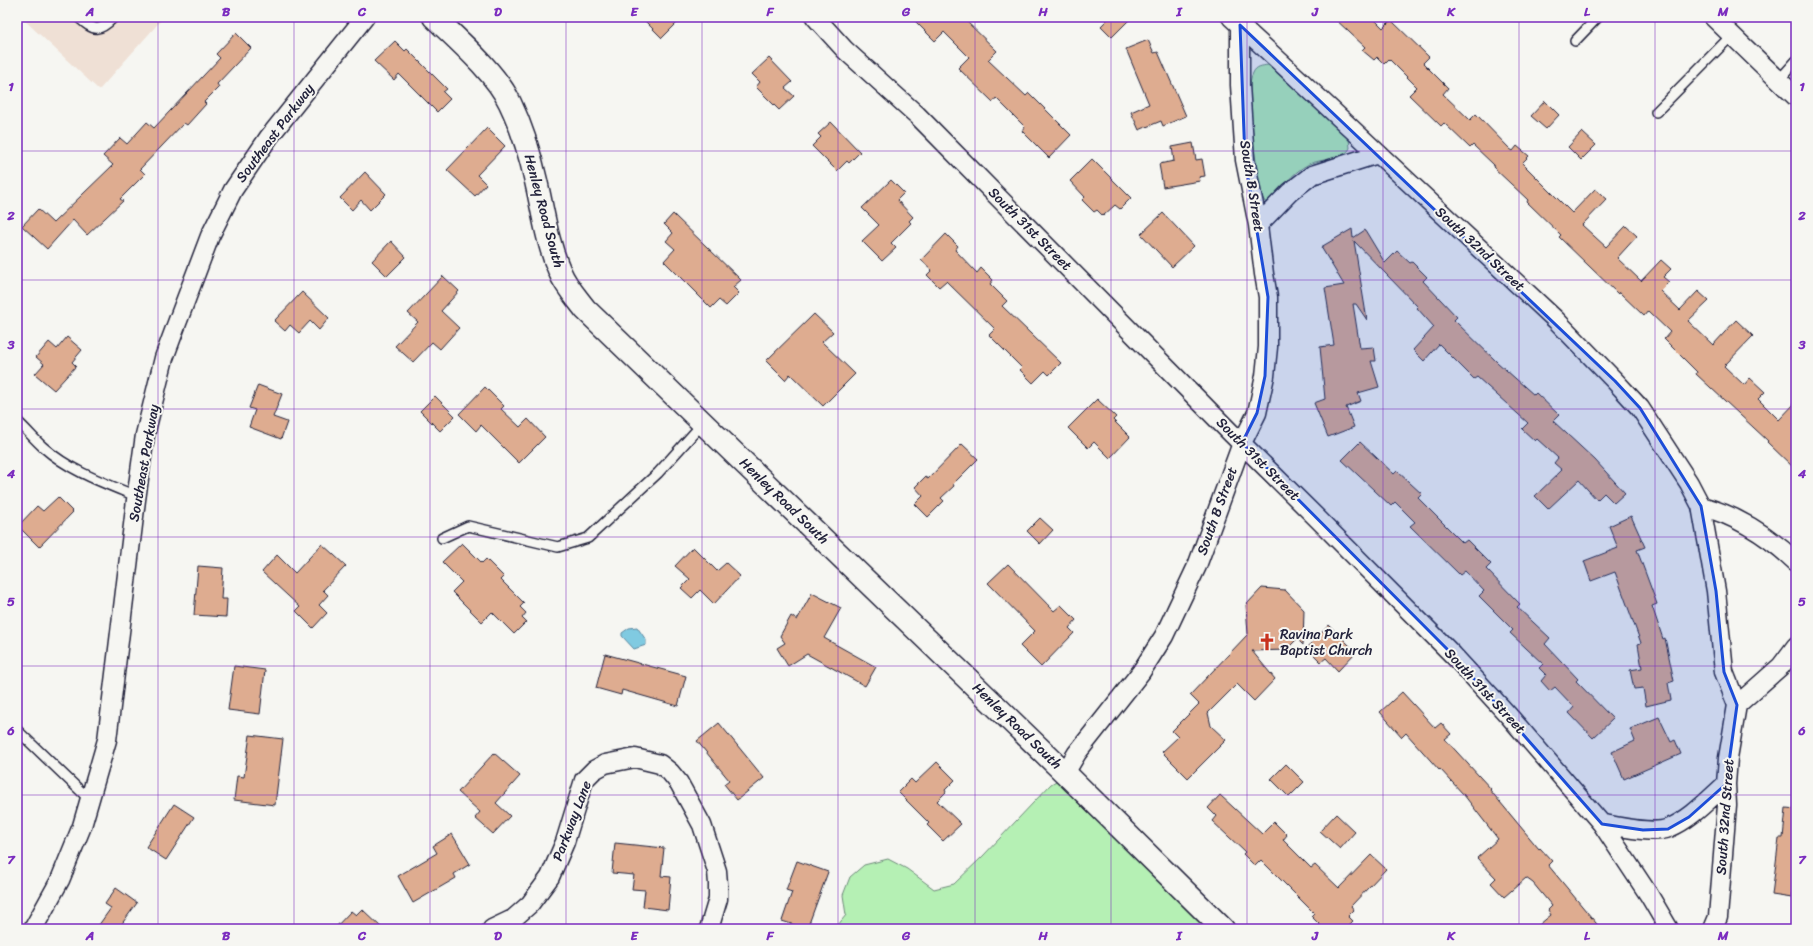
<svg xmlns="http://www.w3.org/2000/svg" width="1813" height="946" font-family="Sriracha,sans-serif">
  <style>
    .built { fill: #efe0d5 }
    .green { fill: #b5f0b4; stroke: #6c8978 }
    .water { fill: #80cae1; stroke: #5a879f }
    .building { fill: #deac90; stroke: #22223b }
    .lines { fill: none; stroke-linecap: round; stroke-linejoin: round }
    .service-casing { stroke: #22223b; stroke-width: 12 }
    .minor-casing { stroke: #22223b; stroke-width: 21 }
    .tertiary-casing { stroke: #22223b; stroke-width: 25 }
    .service { stroke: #f6f6f2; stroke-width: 9 }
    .minor { stroke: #f6f6f2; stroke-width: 18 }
    .tertiary { stroke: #f6f6f2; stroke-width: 22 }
    .marked { fill: #1d4ed8; fill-opacity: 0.2; stroke: #1d4ed8; stroke-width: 3; stroke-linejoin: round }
    .grid { fill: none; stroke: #7b2cbf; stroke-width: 1; stroke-opacity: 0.55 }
    .labels { text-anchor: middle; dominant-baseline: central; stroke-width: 4; stroke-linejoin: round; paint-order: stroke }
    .street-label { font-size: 14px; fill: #22223b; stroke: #f6f6f2 }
    .poi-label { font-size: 14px; fill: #22223b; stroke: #f6f6f2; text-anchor: start }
    .neatline { fill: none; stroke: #7b2cbf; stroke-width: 1.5 }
    .grid-label { font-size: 13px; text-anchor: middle; font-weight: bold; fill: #7b2cbf }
  </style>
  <rect width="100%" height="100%" fill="#f6f6f2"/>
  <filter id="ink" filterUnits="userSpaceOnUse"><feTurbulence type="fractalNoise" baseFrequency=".025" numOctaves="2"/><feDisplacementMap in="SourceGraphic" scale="8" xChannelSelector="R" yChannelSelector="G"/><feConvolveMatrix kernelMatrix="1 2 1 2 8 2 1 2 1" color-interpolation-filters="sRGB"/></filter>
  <g filter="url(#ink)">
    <!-- built -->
    <path class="built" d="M21,17H164L99,90Z"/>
    <!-- green -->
    <path class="green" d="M1268,65L1346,135L1349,138L1350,148C1345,159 1321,159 1309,164C1291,173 1282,189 1269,202H1265L1261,195C1258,172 1243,90 1253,73C1256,66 1262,66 1268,65Z
      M1058,780L1077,802L1209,929H818L820,926L838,925L846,915L843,895L850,877L864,865L888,859L907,869L934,889L954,884L983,856L1051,784Z"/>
    <!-- water -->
    <path class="water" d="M637,627L646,640V645L634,649L622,636V633L629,628Z"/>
    <!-- building -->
    <path class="building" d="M641,17H683L662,38Z
      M911,17H962L997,51L988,60L1026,96L1029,93L1071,135L1049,158L1022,131L1025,127L996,98L993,102L958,68L969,57L944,32L935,41Z
      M1110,17H1132L1112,37L1101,26Z
      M1333,17H1372L1383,28L1391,20L1429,57L1423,63L1448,88L1443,94L1470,120L1476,114L1510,149L1513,151L1517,146L1529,156L1522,163L1572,213L1595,189L1607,199L1582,225L1606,247L1626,226L1637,236L1617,258L1641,281L1661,260L1671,269L1663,277L1669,282L1660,291L1680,310L1698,291L1709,301L1688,321L1713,345L1736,320L1753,336L1724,366L1744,385L1750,378L1765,392L1758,399L1779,420L1796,402V470L1767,442L1768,441L1696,374L1697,372L1664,339L1670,332L1648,311L1644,316L1619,292L1618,294L1559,237L1561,235L1527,202L1528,200L1493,167L1494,165L1473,145L1470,148L1444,123L1441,126L1409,95L1417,87L1389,59L1384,64L1377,57L1374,60L1362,50L1365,47Z
      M236,33L251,48L217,84L219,87L204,102L206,104L187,125L184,123L140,169L145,174L120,199L123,201L87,235L73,220L47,249L22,226L38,209L53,223L113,165L103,156L120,138L127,144L147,122L154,128L220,58L216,54Z
      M1148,40L1154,53L1158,52L1186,116L1163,126L1161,121L1139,130L1131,112L1149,104L1126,49Z
      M395,41L405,51L407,49L447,89L443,92L450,99L437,112L399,74L394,80L374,61Z
      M769,58L792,82L785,88L794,96L779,110L756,87L760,82L752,74Z
      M1545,101L1559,115L1546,129L1531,116Z
      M831,122L860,152L849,163L847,161L837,171L812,146L821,137L818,134Z
      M487,128L505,146L477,175L486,184L475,196L447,170Z
      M1582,132L1596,145L1581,160L1568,147Z
      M1193,143L1196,160L1202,159L1205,176L1199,177L1200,181L1163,187L1159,164L1174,161L1172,147Z
      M1092,159L1131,198L1120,209L1115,205L1103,216L1097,210L1094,212L1082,200L1085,197L1070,181Z
      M365,172L386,194L370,210L361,200L352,210L340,198Z
      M891,180L904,193L897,200L913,217L909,221L911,223L891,243L896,248L882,261L862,241L879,225L862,208Z
      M1163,213L1194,246L1172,267L1141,234Z
      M673,214L741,280L733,287L739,293L726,306L719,300L711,308L664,261L675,249L666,241L673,233L664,224Z
      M1352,229L1353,238L1365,230L1385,263L1397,251L1410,263L1412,262L1427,277L1423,281L1457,317L1454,320L1497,362L1534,395L1536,393L1559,415L1553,421L1595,460L1625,493L1614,503L1604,493L1597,500L1579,480L1548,509L1535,496L1562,470L1554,463L1558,458L1537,439L1535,441L1522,429L1528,423L1477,377L1474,379L1439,344L1424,361L1413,350L1434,327L1417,308L1418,307L1354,241L1367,320L1356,304H1353L1360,348L1374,347L1376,361H1371L1379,387L1358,393L1361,401L1346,407L1354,427L1328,437L1314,403L1325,399L1320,347L1334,345L1325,288L1344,285L1321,247Z
      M946,234L958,246L955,250L977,273L981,268L993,280L990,284L1007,301L1002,306L1061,363L1049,375L1045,371L1033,383L1020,370L1022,368L989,335L995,329L946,281L939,287L927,275L932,270L921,260Z
      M391,241L406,257L387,276L372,261Z
      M443,276L459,291L441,311L459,328L440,349L432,342L413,362L395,346L418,322L408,313Z
      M302,292L329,318L319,330L310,321L299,333L290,325L285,331L274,321Z
      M814,314L833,332L822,342L855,374L823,406L790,374L785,380L766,361Z
      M67,337L82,350L72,362L76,366L54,390L35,374L44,364L36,357L49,342L57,349Z
      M258,385L282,394L273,417L287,422L281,439L249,427L255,410L249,408Z
      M485,387L504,406L501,409L520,427L528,419L545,437L519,463L481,425L476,431L459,414Z
      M435,396L455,416L440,431L420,411Z
      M1097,399L1116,417L1113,420L1130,437L1110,458L1094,442L1088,448L1068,428Z
      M1360,442L1394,474L1397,471L1422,494L1418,498L1463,543L1467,540L1491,564L1486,569L1520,604L1517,607L1550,638L1545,644L1578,679L1576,681L1613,719L1593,738L1569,713L1574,707L1555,687L1550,691L1541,681L1546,675L1539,668L1543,664L1510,633L1513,630L1479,596L1484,591L1465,571L1460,575L1410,526L1415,522L1395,502L1391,506L1342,460Z
      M962,444L978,459L953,484L954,486L941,498L944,501L928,517L915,504L923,496L915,487L925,477L928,479Z
      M58,497L73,512L39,547L18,526L37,506L43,511Z
      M1631,516L1645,547L1637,550L1657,604L1652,606L1663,639L1665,638L1674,681L1668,683L1671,700L1646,706L1643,688L1634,689L1630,670L1642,668L1638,644L1641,643L1615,572L1591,581L1584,561L1618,548L1609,526Z
      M1040,518L1053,530L1040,544L1027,531Z
      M462,543L482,563L486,559L504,577L501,580L524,603L520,607L526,613L522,618L526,622L514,634L492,612L482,622L452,592L462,582L442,562Z
      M322,544L346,566L323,590L328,595L319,605L327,613L313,628L296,611L300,607L262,572L277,555L295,573Z
      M693,547L717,571L726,563L740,576L714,604L700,590L692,598L681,588L690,579L675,566Z
      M1008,564L1054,611L1061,605L1076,620L1069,628L1074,633L1041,667L1020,646L1035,631L988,583Z
      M198,566L223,568L221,599H227L226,617L194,615Z
      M1262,588L1285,590L1304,610L1303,645L1297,639L1286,650L1252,651L1275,679L1254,701L1237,684L1208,713L1211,726L1226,740L1188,778L1162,752L1178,737L1172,731L1199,704L1190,695L1248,634L1246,605Z
      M812,593L841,608L824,638L876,667L865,686L807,654L788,666L777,648L785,643L780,636L791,616L797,620Z
      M1329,625L1356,652L1338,671L1326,658L1321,662L1307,648Z
      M605,654L686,676L678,706L622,690L621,695L596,688Z
      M234,666L265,670L260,714L228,710Z
      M1402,692L1435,728L1441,723L1451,734L1445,739L1491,789L1490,790L1539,849L1540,848L1552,861L1548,865L1601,929H1534L1551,915L1548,910L1552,906L1533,883L1526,878L1504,897L1491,883L1496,878L1477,858L1498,839L1464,795L1440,769L1439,770L1406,733L1402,737L1380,712Z
      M1659,717L1671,742L1675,740L1681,754L1624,779L1612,752L1635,741L1630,729Z
      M719,723L764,778L737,800L724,784L729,780L697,741Z
      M250,735L283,739L275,805L234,800L237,776L244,777Z
      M494,753L520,776L496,803L510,816L493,834L475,818L480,812L458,792Z
      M937,762L955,780L945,790L946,792L937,801L961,824L943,841L927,825L929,823L898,792L911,779L915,783Z
      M1286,764L1304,782L1289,797L1271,779Z
      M1220,795L1262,834L1274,822L1287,835L1283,840L1311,868L1315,865L1339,888L1371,855L1386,869L1351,906L1354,910L1348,916L1353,921L1345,929H1324L1311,916L1314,913L1261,860L1255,866L1243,854L1245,852L1212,821L1216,816L1208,808Z
      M174,804L194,817L166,860L146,847Z
      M1786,808L1796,809V873L1792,898L1772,895L1779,838H1783Z
      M1336,814L1355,832L1340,849L1320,831Z
      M452,834L470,864L454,874L456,878L413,903L398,876L437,853L433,846Z
      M615,843L664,848L661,876L671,877L668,910L643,907L645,890L632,889L634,875L612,873Z
      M797,861L828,872L807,929L782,921L792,892L786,890Z
      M116,888L137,903L118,929H96L111,908L105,904Z
      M362,909L383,929H334L351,911L356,915Z"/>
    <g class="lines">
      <!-- service casing -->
      <g class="service-casing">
        <path id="service" d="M78,17C94,31 99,33 114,17
          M1575,41L1598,17
          M1779,80L1796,61
          M1656,112L1732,35
          M17,421C26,429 34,439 43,447C70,471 104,483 136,496
          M442,538L468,526L558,547L588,538L658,473L703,423
          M17,730L91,801"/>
      </g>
      <!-- minor casing -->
      <g class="minor-casing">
        <path id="minor" d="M815,17L845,50L917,115L1232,434L1317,518L1453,655L1509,716L1602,824L1649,895L1669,929
          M1231,17L1277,59L1556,320L1615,381L1640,408L1689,483L1701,506L1716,591L1724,672L1737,705L1728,758L1726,784L1727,805L1718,917L1713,929
          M1713,17L1796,97
          M1258,225L1290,192L1312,175L1378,154
          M1701,506C1738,516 1769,536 1796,562
          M1737,705L1781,666L1796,646
          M1065,773L1077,753L1141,672L1164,636L1197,566L1242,443L1257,413L1265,376L1268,347V297L1264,274L1258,225L1245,160L1240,85V25L1245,20
          M1602,824C1619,826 1653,835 1669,828C1691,819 1708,800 1726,784
          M33,929L60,880L82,826L107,740L136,500L145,435L164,358L177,323L210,236L233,190L269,137L365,17
          M492,929L513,919L530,904L550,877L565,842L584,780L594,770L605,764L635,758L660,764L670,772L679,783L702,825L717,871L718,884V899L709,929"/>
      </g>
      <!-- tertiary casing -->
      <g class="tertiary-casing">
        <path id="tertiary" d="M434,17C458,40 496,73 510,103C522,128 530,154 536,181C543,211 547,243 560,272C565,285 576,297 585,309L1065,773L1223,929"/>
      </g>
      <!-- service -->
      <use href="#service" class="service"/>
      <!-- minor -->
      <use href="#minor" class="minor"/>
      <!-- tertiary -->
      <use href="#tertiary" class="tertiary"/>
    </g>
  </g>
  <!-- marked area -->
  <path class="marked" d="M1240,25L1615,381L1640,408L1701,506L1716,591L1724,672L1737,705L1726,784L1689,817L1668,829L1643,830L1602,824L1453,655L1242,443L1257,413L1265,376L1268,297L1245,160Z"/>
  <!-- grid -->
  <path class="grid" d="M158,17V929M294,17V929M430,17V929M566,17V929M702,17V929M838,17V929M975,17V929M1111,17V929M1247,17V929M1383,17V929M1519,17V929M1655,17V929M17,151H1796M17,280H1796M17,409H1796M17,537H1796M17,666H1796M17,795H1796"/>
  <!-- icons -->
  <defs>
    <g id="church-bare" transform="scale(1.38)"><path d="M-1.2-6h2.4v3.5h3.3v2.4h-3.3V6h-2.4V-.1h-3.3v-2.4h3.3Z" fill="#c8321e" stroke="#f6f6f2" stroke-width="2.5" paint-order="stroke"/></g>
  </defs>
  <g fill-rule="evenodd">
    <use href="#church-bare" x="1267" y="642"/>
  </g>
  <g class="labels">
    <!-- street labels -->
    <g class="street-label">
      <text transform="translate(275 133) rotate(-53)">Southeast Parkway</text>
      <text transform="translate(1252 186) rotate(81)">South B Street</text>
      <text transform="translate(544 211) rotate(75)">Henley Road South</text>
      <text transform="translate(1030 229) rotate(45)">South 31st Street</text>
      <text transform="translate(1480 249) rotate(43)">South 32nd Street</text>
      <text transform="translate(1258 459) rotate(45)">South 31st Street</text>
      <text transform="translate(144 463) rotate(-80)">Southeast Parkway</text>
      <text transform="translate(784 501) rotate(44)">Henley Road South</text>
      <text transform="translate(1217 511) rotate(-70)">South B Street</text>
      <text transform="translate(1485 691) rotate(47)">South 31st Street</text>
      <text transform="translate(1017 726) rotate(44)">Henley Road South</text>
      <text transform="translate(1725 817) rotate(-86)">South 32nd Street</text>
      <text transform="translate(572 821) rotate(-69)">Parkway Lane</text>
    </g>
    <!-- poi labels -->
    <g class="poi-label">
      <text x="1280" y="634">Ravina Park<tspan x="1280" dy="16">Baptist Church</tspan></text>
    </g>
  </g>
  <!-- margin -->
  <rect width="1813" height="946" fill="none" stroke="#f6f6f2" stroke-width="44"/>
  <rect x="22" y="22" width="1769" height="902" class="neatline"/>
  <g class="grid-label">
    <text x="90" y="16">A</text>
    <text x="226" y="16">B</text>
    <text x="362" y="16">C</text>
    <text x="498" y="16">D</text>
    <text x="634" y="16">E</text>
    <text x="770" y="16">F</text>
    <text x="906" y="16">G</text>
    <text x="1043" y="16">H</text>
    <text x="1179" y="16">I</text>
    <text x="1315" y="16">J</text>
    <text x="1451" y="16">K</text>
    <text x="1587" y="16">L</text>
    <text x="1723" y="16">M</text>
    <text x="11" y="91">1</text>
    <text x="1802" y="91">1</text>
    <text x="11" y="220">2</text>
    <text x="1802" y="220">2</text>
    <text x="11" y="349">3</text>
    <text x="1802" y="349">3</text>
    <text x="11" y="478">4</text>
    <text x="1802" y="478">4</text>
    <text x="11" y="606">5</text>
    <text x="1802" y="606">5</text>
    <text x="11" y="735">6</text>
    <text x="1802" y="735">6</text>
    <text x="11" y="864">7</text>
    <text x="1802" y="864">7</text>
    <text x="90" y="940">A</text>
    <text x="226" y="940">B</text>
    <text x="362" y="940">C</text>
    <text x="498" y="940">D</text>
    <text x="634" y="940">E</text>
    <text x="770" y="940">F</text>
    <text x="906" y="940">G</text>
    <text x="1043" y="940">H</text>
    <text x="1179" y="940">I</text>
    <text x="1315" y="940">J</text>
    <text x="1451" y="940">K</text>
    <text x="1587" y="940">L</text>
    <text x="1723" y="940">M</text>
  </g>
</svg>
